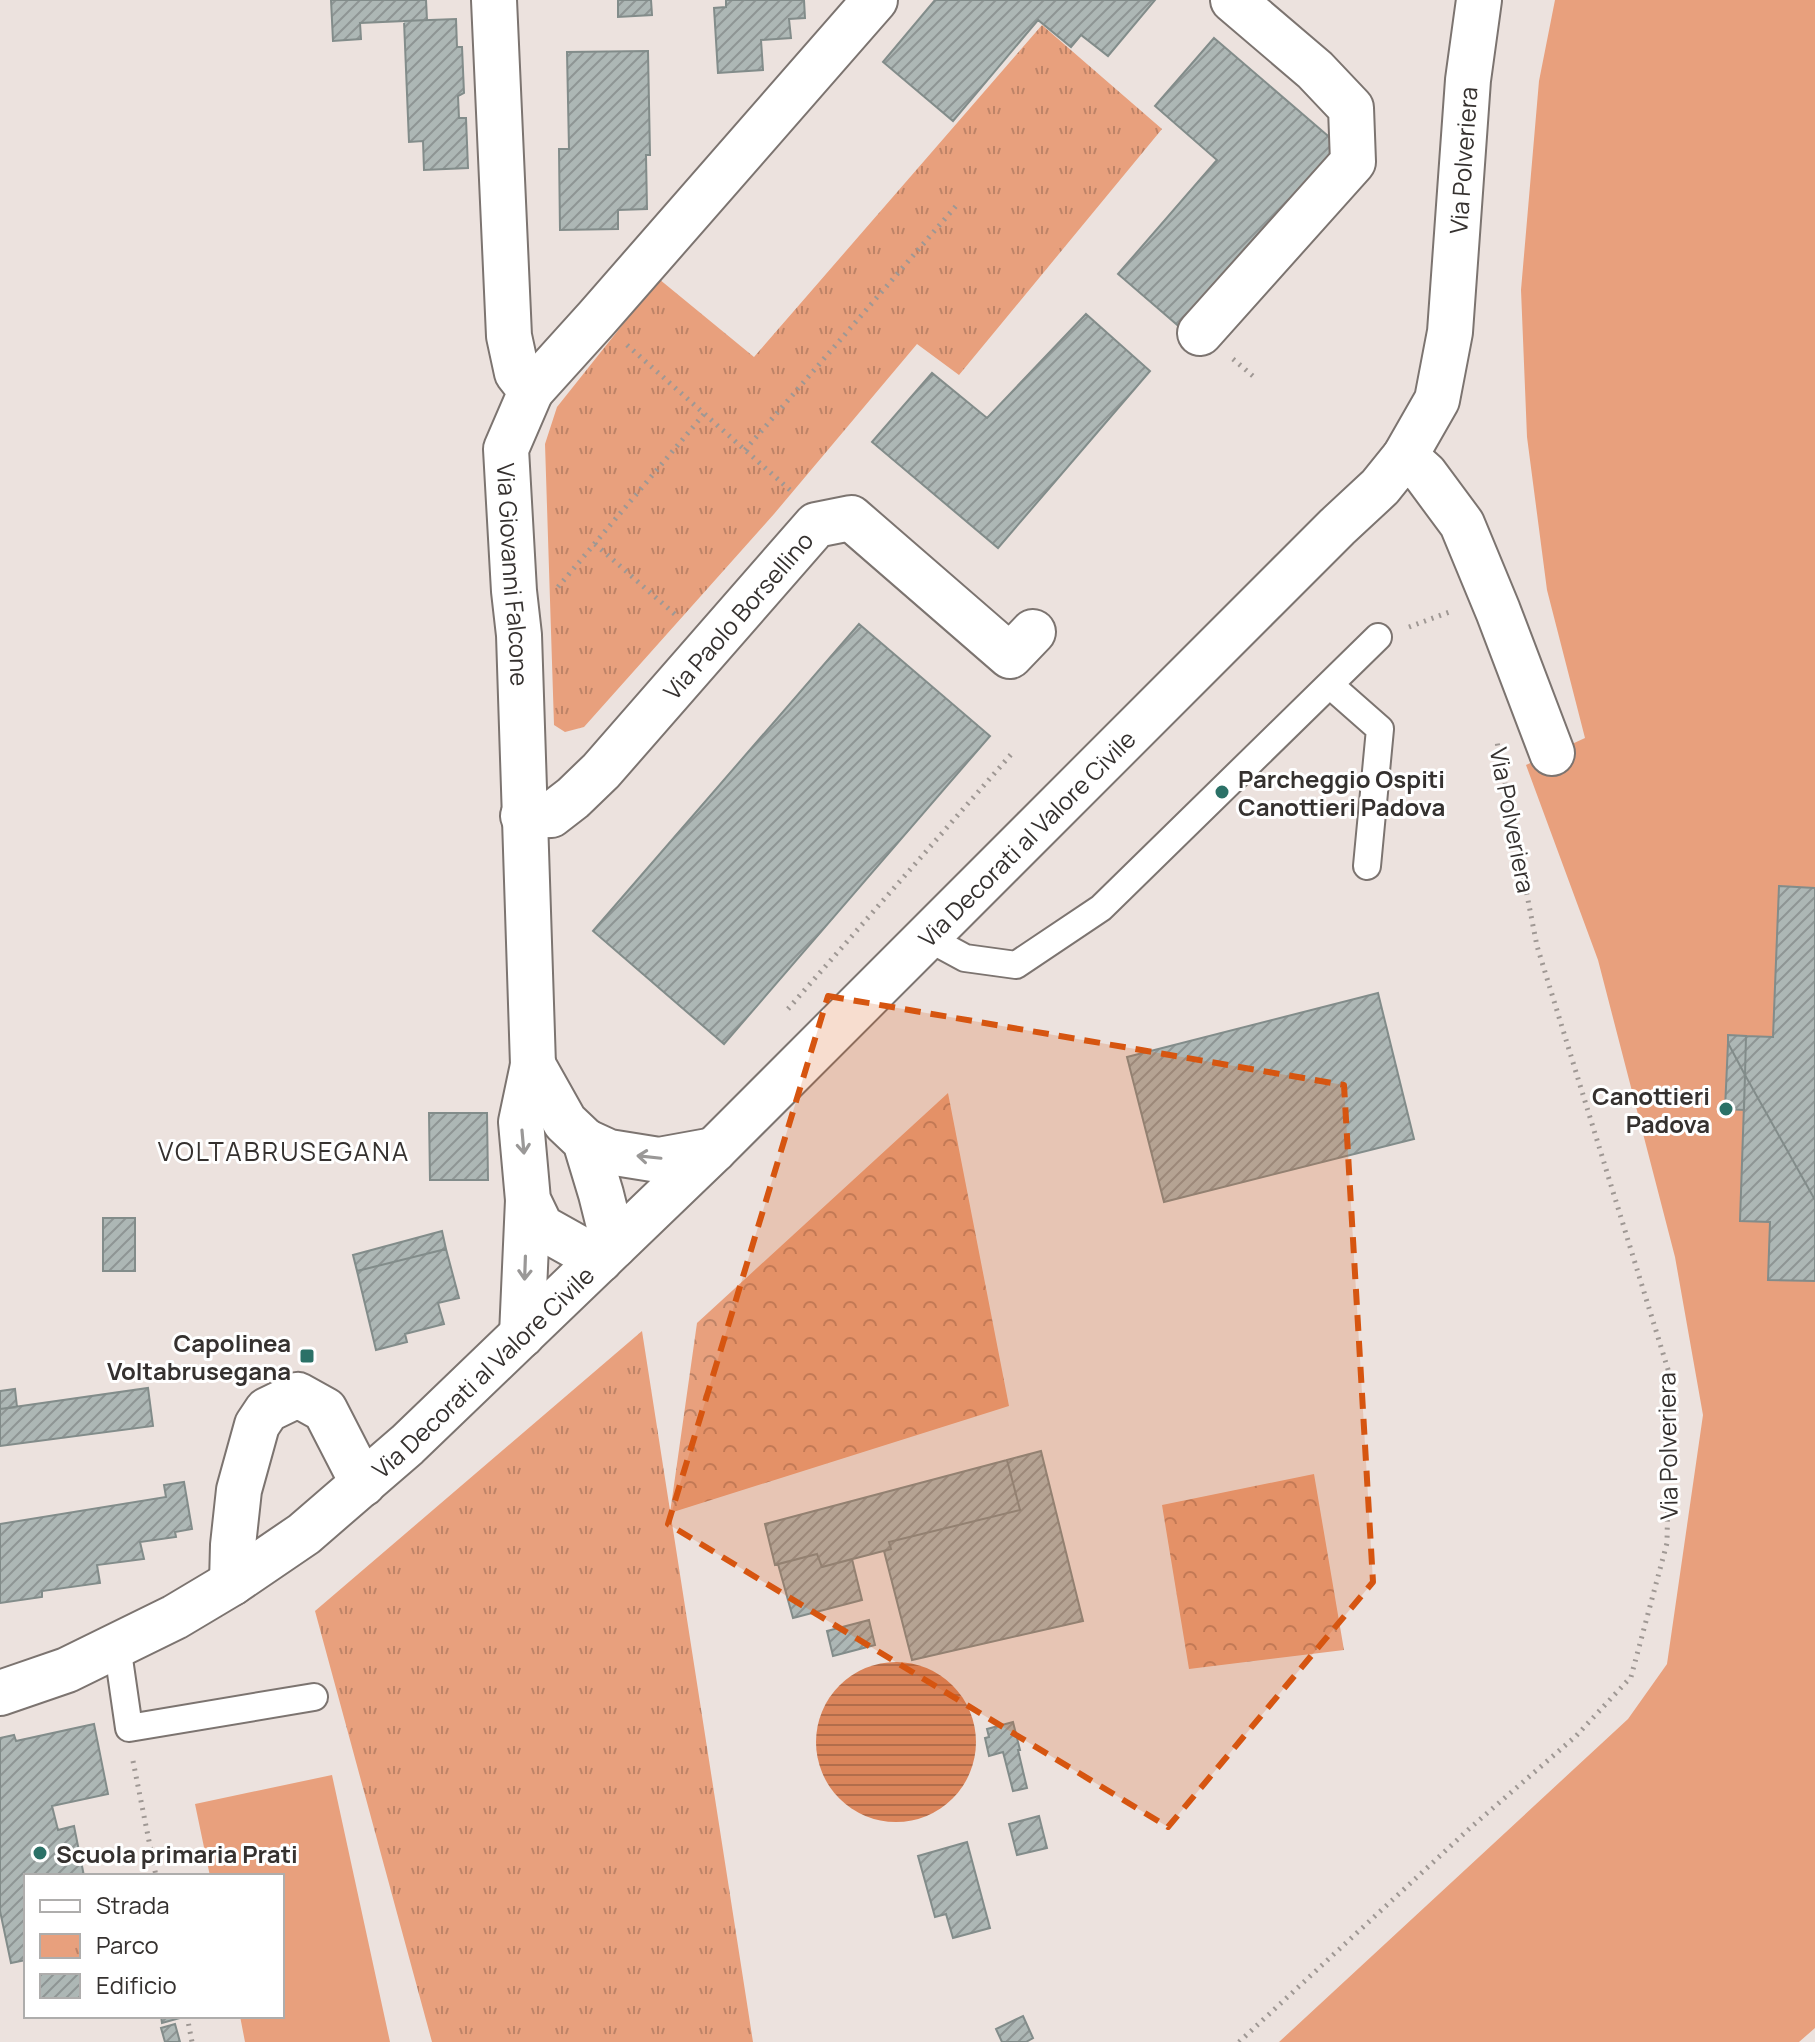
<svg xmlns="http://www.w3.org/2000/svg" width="1815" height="2042" font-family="Manrope,sans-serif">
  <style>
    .forest { fill: url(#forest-crowns) }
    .park { fill: url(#park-tufts) }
    .garden { fill: #e8a07d }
    .water { fill: url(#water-rules) }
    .building { fill: url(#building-hatch); stroke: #828c8a; stroke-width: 2 }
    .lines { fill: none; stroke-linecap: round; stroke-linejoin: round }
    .lane-casing { stroke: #7c7470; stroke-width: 30 }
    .street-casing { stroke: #7c7470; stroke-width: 48 }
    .secondary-casing { stroke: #7c7470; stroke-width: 48 }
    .path { stroke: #9f9894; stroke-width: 5; stroke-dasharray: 2 6; stroke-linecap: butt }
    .lane { stroke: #fff; stroke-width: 26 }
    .street { stroke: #fff; stroke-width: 44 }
    .secondary { stroke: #fff; stroke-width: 44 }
    .oneway { stroke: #9a9897 }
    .marked { fill: #d65510; fill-opacity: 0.2; stroke: #d65510; stroke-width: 6; stroke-dasharray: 16 10; stroke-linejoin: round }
    .poi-dot { fill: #2b7167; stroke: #fff; stroke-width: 3 }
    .labels { text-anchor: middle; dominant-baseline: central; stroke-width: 6; stroke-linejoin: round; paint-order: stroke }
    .street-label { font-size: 24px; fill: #35312f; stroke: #fff }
    .poi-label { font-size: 24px; font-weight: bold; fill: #35312f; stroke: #fff; text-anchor: start }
    .neighbourhood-label { font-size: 26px; letter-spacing: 2px; fill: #35312f; stroke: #fff }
  </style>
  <defs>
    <pattern id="forest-crowns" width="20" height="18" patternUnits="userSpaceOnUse" patternTransform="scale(2)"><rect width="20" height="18" fill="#e8a07d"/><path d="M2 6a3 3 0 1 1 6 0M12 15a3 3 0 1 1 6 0" fill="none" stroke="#bd8367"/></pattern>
    <pattern id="park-tufts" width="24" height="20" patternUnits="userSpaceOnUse" patternTransform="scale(2)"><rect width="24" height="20" fill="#e8a07d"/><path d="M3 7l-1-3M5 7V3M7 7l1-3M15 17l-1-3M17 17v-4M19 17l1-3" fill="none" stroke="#bd8367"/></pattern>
    <pattern id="water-rules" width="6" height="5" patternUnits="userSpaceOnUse" patternTransform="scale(2)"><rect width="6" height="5" fill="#da845a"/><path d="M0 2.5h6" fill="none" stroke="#b26d4b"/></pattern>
    <pattern id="building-hatch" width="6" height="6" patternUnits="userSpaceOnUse" patternTransform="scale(2)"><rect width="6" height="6" fill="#adb7b5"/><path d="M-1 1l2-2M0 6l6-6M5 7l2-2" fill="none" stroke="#8e9594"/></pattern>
  </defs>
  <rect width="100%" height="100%" fill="#ece2de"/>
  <!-- forest -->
  <path class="forest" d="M948,1093L1009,1406L670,1513L697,1323Z
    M1314,1474L1344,1650L1189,1669L1162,1505Z"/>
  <!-- park -->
  <path class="park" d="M1042,25L1162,129L959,375L917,344L774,514L584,727L565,732L554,725L545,444L557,407L659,279L754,357Z
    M642,1331L753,2042H432L315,1611Z"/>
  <!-- garden -->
  <path class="garden" d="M1555,0H1815V2028L1799,2042H1279L1628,1719L1667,1664L1703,1415L1675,1257L1598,960L1526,765L1585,738L1547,590L1527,437L1521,290L1539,81Z
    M332,1775L390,2042H245L240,2016H282V1876H210L195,1804Z"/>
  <!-- water -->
  <path class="water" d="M816 1742a80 80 0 1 1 160 0a80 80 0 1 1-160 0Z"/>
  <!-- building -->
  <path class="building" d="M331,0H426L427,20L360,23L361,39L333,41Z
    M618,0H651L652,15L618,17Z
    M726,0H804L805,18L789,19L791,38L761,40L763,70L718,73L714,8L726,7Z
    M935,0H1155L1108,56L1081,35L1071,47L1038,20L953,121L883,62Z
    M456,19L457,47H462L464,93L458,96L459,118H466L468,168L424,170L423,141L409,142L404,21Z
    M1214,38L1341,147L1182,329L1118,274L1217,160L1155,106Z
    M648,51L650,155H646L647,209L618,210V229L560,230L559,149H569L567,52Z
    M1086,314L1150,371L998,548L872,442L932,373L987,418Z
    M859,624L990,736L724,1044L593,931Z
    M1779,886L1815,888V1200L1745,1075L1746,1036L1773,1037Z
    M1378,993L1414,1139L1164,1202L1127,1057Z
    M1728,1035L1746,1036L1745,1075L1728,1043Z
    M1728,1043L1745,1075L1744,1110L1725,1109Z
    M1745,1075L1815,1200V1281L1768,1280L1770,1222L1740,1221Z
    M429,1113H487L488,1180H430Z
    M103,1218H135V1271H103Z
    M442,1231L446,1249L357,1271L353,1255Z
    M446,1249L459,1298L438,1303L444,1324L405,1334L407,1342L376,1350L357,1271Z
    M148,1388L153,1426L0,1446V1409Z
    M15,1389L17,1407L0,1409V1391Z
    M1041,1451L1083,1621L912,1660L884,1551L891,1549L889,1542L1020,1510L1007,1460Z
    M1007,1460L1020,1510L889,1542L891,1549L822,1567L817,1554L775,1565L765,1524Z
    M184,1482L192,1529L175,1532L176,1537L140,1542L144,1559L97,1565L100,1583L42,1591V1597L0,1603V1524L166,1497L164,1485Z
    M817,1554L822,1567L852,1559L862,1600L793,1618L778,1564Z
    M869,1620L875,1645L833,1656L827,1631Z
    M1013,1722L1020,1750H1018L1027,1788L1013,1791L1003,1752L989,1756L985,1738L989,1737L987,1729Z
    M94,1724L108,1794L52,1806L58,1830L74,1826L84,1876H26V1960L11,1963L0,1911V1738L14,1735L16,1741Z
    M1039,1816L1047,1848L1017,1855L1009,1824Z
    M967,1842L990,1928L953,1938L946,1914L935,1917L918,1856Z
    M161,2016H180V2018L162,2023Z
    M1023,2016L1033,2038L1026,2042H1002L996,2029Z
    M175,2024L180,2042H165L161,2028Z"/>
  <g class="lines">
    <!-- lane casing -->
    <g class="lane-casing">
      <path id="lane" d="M1330,685L1380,729L1367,866
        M928,938L965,958L1016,965L1101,908L1378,637
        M117,1645L129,1728L314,1697"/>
    </g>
    <!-- street casing -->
    <g class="street-casing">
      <g id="street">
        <path id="s1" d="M494,0L509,336L517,373L531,391L506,449L514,591L519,635L533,1065"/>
        <path d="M1200,333L1353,162L1351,108L1315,70L1233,0"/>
        <path d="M531,391L597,318L875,0"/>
        <path d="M1405,456L1425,474L1462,524L1498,611L1552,753"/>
        <path id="s2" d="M523,816L551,815L573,798L601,771L816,525L851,518L1010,656L1033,632"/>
        <path d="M522,1335L528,1200"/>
        <path d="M232,1583L233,1545L239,1490L257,1425L267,1410L298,1395L325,1410L363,1484"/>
      </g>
    </g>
    <!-- secondary casing -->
    <g class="secondary-casing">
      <g id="secondary">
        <path d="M533,1065L521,1122L528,1200L541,1227L600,1260"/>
        <path d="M533,1065L565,1122L585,1141L601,1194L614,1246"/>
        <path d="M585,1141L609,1152L659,1160L714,1150"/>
        <path id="s3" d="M0,1693L67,1670L175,1617L232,1583L304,1534L407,1445L714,1150L1337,527L1380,487L1405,456L1437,400L1450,332L1468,80L1479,0"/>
      </g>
    </g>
    <!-- path -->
    <path class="path" d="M627,345L790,490
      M1233,359L1254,377
      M745,450L956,206
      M595,544L678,617
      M558,587L704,414
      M1409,627L1452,611
      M788,1009L1014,751
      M133,1761L156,1876
      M187,2016L192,2042
      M1239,2042L1469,1829L1576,1736L1631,1677L1667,1543L1670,1376L1537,946L1497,742"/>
    <!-- lane -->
    <use href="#lane" class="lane"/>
    <!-- street -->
    <use href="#street" class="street"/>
    <!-- secondary -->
    <use href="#secondary" class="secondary"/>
  </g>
  <!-- one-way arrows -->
  <defs><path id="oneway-shaft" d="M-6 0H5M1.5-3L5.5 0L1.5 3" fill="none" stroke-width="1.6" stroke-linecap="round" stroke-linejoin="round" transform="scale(2)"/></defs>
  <g class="oneway">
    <use href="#oneway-shaft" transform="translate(523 1142) rotate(85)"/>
    <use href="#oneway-shaft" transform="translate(649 1157) rotate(-174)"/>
    <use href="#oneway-shaft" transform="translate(525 1268) rotate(92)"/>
  </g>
  <!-- marked area -->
  <path class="marked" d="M828,996L1344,1085L1373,1582L1168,1827L668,1524Z"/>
  <!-- markers -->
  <g class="poi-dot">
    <circle cx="1222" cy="792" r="8"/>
    <circle cx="1726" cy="1109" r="8"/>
    <rect x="299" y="1348" width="16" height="16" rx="4"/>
    <circle cx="40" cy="1853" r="8"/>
  </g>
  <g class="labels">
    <!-- street labels -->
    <g class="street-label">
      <text stroke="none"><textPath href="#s3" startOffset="2192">Via Polveriera</textPath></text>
      <text stroke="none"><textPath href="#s1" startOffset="586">Via Giovanni Falcone</textPath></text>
      <text stroke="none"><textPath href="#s2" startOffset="302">Via Paolo Borsellino</textPath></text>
      <text transform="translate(1513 820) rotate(79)">Via Polveriera</text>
      <text stroke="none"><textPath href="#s3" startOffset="1348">Via Decorati al Valore Civile</textPath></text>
      <text stroke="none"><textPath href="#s3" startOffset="586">Via Decorati al Valore Civile</textPath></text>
      <text transform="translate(1667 1446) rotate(-91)">Via Polveriera</text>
    </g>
    <!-- poi labels -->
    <g class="poi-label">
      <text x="1238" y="778">Parcheggio Ospiti<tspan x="1238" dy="28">Canottieri Padova</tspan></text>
      <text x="1710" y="1095" text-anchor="end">Canottieri<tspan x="1710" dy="28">Padova</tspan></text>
      <text x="291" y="1342" text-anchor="end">Capolinea<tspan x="291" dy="28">Voltabrusegana</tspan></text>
      <text x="56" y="1853">Scuola primaria Prati</text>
    </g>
    <!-- neighbourhood labels -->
    <g class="neighbourhood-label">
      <text x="284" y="1151">VOLTABRUSEGANA</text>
    </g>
  </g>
  <!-- legend -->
  <rect x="24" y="1874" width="260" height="144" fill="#ffffff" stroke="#aeadac" stroke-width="2"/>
  <rect x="40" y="1900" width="40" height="12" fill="#ffffff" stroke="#aeadac" stroke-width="2"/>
  <text x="96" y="1914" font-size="24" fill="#35312f">Strada</text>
  <rect x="40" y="1934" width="40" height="24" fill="url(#park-tufts)" stroke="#aeadac" stroke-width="2"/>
  <text x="96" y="1954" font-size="24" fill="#35312f">Parco</text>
  <rect x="40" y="1974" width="40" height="24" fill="url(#building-hatch)" stroke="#aeadac" stroke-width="2"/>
  <text x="96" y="1994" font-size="24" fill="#35312f">Edificio</text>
</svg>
